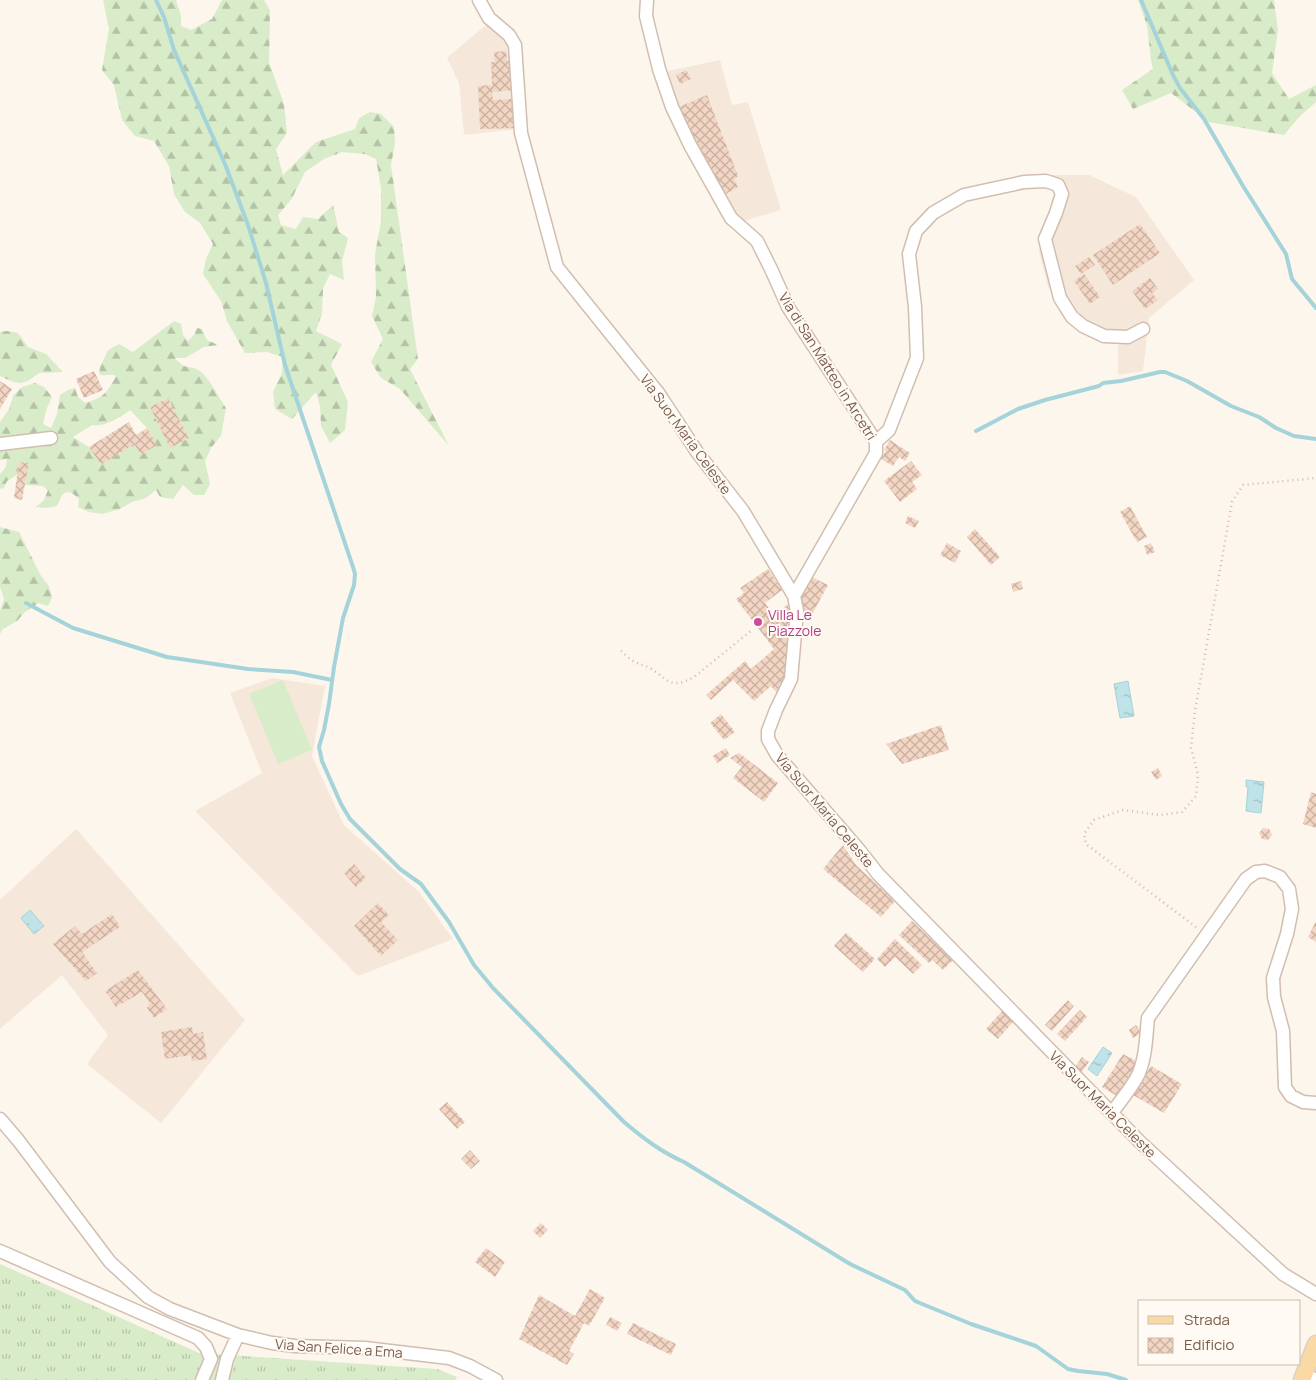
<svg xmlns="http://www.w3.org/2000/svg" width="1316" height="1380" font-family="Manrope,sans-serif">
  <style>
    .residential { fill: #f5e8da }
    .grass { fill: url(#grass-tufts) }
    .forest { fill: url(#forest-firs); fill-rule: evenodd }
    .park { fill: #d8ecc9 }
    .water { fill: url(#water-ripples); stroke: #a5d3da }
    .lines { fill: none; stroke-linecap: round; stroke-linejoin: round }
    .stream { stroke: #a5d3da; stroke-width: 4 }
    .building { fill: url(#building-cross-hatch) }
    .minor-casing { stroke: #d1beb0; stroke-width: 15 }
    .major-casing { stroke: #dad1cd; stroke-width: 19 }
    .path { stroke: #d9b8a5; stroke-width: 2.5; stroke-dasharray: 1 4; stroke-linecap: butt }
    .minor { stroke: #fff; stroke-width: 12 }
    .major { stroke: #fbd9a5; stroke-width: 16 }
    .hotel-dot { fill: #d1479c; stroke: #fffaf3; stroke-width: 2 }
    .labels { text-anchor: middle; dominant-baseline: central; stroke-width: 4; stroke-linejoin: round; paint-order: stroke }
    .street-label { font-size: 14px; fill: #7a5c4d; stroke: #fffaf3 }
    .hotel-label { font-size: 14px; fill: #b23c85; stroke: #fffaf3; text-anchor: start }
  </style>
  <defs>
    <pattern id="grass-tufts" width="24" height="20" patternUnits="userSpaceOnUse" patternTransform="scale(1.25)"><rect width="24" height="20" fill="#d8ecc9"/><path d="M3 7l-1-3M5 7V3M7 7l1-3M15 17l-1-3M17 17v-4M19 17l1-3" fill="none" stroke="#b4c2a5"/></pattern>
    <pattern id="forest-firs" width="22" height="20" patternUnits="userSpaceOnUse" patternTransform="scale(1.25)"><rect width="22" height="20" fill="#d8ecc9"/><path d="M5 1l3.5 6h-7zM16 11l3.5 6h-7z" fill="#b4c2a5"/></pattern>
    <pattern id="water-ripples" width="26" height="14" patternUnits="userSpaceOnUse" patternTransform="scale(1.25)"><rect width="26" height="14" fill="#bfe3e8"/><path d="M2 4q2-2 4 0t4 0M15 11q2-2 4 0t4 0" fill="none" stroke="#a0bbbe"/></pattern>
    <pattern id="building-cross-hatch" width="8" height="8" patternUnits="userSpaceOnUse" patternTransform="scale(1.25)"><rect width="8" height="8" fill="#f3d5c3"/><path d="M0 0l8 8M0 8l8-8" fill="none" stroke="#cab0a1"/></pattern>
  </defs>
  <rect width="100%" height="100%" fill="#fdf6ec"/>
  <!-- residential -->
  <path class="residential" d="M494,18L519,40L528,128L464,135L459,83L447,58Z
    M720,60L732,105L748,102L781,210L727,226L670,115L654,74Z
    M1048,175H1089L1136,197L1194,280L1149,318L1143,371L1118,375V344L1097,336L1069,320L1048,286L1039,252L1043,231L1054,194Z
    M272,678L325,686L312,756L344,825L419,892L453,939L358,976L195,811L262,773L230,693Z
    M76,829L245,1020L161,1123L87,1064L108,1035L62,975L0,1029V900Z"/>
  <!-- grass -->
  <path class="grass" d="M0,1264L199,1353L437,1369L457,1377L455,1380H0Z"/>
  <!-- forest -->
  <path class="forest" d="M103,0H176L181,16V26L191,30L212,19L222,0H264L270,10L269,62L284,104L287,133L276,149L283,175L316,142L355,129L359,118L370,112L381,114L394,127L395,143L391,165L418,359L410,369L449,446L400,389L381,378L371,362L383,339L372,316L376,297L375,254L381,222V188L376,159L365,154L342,152L324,159L305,172L291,200L278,215L281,225L296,229L303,217L318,219L333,205L339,232L348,238L342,261L344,280L330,274L323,288L322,313L316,331L342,344L331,365L348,402L345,430L330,443L321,426L320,406L316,392L292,419L275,409L273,392L282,373L283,357L267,352L245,353L227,321L221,301L203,274L206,259L213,244L200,223L185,212L174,194L169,166L154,141L135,136L122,120L114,85L102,70L109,29Z
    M1138,0H1274L1278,30L1272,73L1289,99L1316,85V102L1300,116L1284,135L1209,122L1171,93L1133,109L1122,90L1153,69L1151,60L1147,26Z
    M174,321L181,324L183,335L188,341L194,335L197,328L202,329L207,340L218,345L204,347L185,358H175C187,372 190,364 200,371C208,376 220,399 226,408L221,436L211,448L205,461L210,484L204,495H194L183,485L173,499L160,497L156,490L146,498L132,502L120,509L102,514L89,512L78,507L79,499L72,493L66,492L62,495L57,506L46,508L36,507L44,500L48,490L43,486L25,485L29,463L19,462L17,475L7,481L4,488L0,489V474L6,467L7,459L0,460V422L9,409L13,396L22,387L35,383L44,387L52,397L46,410L43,424L51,428L57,414L60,395L68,390L75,388L78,397L85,403C103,398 107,393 116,376C110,373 106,377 99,374L100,367L108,350L119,344L133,352ZM168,398L189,438L170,447L150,407ZM130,410L147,428L157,445L141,455L134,444L101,465L89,447L73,437L92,425C105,427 120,418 130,410Z
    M7,331L18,333L28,347L46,354L63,372L39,373L28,381L21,383L13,382L0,376V332Z
    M0,527L19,532L41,576L49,586L52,598L48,606L39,603L25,612L17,621L3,629L0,634V611L4,599L0,587Z"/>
  <!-- park -->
  <path class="park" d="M283,680L312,750L278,764L249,694Z"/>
  <!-- water -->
  <path class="water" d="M1128,681L1134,716L1120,718L1114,684Z
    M1246,780L1264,782L1261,813L1246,811L1248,787H1246Z
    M30,910L44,926L34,934L21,918Z
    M1103,1047L1112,1053L1097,1076L1088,1069Z"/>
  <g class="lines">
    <!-- stream -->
    <path class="stream" d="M156,0L164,17L174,50L225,164L248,225L266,283L285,365L353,567L355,574L354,585L343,618L334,667L329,704L324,730L319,747L322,761L341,804L350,819L400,869L421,884L449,922L474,965L493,988L624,1122C643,1138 661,1152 684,1162L850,1264L905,1290L915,1301L971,1324L1036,1346L1068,1369L1078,1371L1107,1374L1126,1380
      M1141,0L1173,75L1180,88L1204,119L1243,186L1286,254L1292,279L1316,308
      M976,431L1018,409L1045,400L1099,386L1103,383L1121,381L1160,372H1165L1187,381L1231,406L1259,417L1276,428L1294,436L1316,439
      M26,603L73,628L167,657L248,669L293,672L332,680"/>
  </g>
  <!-- building -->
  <path class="building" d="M506,51L507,61H514L515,90L492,92L493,100L516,99L518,128L480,129L478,86L492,85L491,62H495L494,52Z
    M686,70L691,79L680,84L676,75Z
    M707,95L738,176L734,179L738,187L724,195L708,169L679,107Z
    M1140,224L1160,253L1113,285L1093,255Z
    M1089,257L1095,265L1081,274L1075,266Z
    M1084,274L1100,297L1090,304L1074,281Z
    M1150,278L1158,289L1152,293L1158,300L1145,309L1132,291Z
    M94,371L103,390L84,398L76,379Z
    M0,381L12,389L0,409Z
    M168,398L189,438L170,448L150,407Z
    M129,422L136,435L147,428L157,445L141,455L134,444L101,465L89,447Z
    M890,440L910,453L905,461L899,457L893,466L881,459L886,451L884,450Z
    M911,461L922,475L912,482L917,489L900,502L884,481Z
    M19,462L29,463L22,500L14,498Z
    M1130,506L1147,537L1137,542L1120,512Z
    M908,516L919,521L915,528L905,523Z
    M975,529L1000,557L991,565L967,537Z
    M947,543L961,551L955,563L940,555Z
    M1151,543L1155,552L1147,555L1144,546Z
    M768,569L782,590L765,603L774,615L791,602L795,607L787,674L779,695L771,686L754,701L733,680L711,700L706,695L745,661L751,669L774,649L736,599L744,593L740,588Z
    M810,576L828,585L809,620L799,615L800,595Z
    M1021,581L1023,589L1013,592L1011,584Z
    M721,714L735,732L724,740L710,723Z
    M941,725L949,750L902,764L886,744Z
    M726,748L730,755L717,763L713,756Z
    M739,753L778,783L764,802L733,778L742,767L730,758Z
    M1158,768L1162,776L1156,780L1151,772Z
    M1311,792L1316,794V828L1303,824Z
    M1263,828L1269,829L1272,835L1268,840L1262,839L1259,833Z
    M843,845L856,865L895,901L881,917L823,869Z
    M354,864L366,878L356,887L344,873Z
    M378,903L389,915L381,922L398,940L381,956L354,926Z
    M112,914L120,927L82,952L97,973L86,981L53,944L75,926L82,934Z
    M912,921L953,960L943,970L932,960L929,963L899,935Z
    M1316,921V942L1308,937Z
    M846,933L875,959L863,972L834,946Z
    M895,939L922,965L913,974L895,957L885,967L877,959Z
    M138,970L167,1009L154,1018L147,1008L150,1003L142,992L116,1007L105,991Z
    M1068,1000L1074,1006L1052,1031L1045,1025Z
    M1080,1010L1087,1017L1065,1041L1057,1034Z
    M1002,1011L1014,1021L998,1039L986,1029Z
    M1136,1025L1141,1033L1133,1038L1129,1030Z
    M192,1027L193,1034L203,1032L207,1059L192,1061L191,1055L165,1059L161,1032Z
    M1123,1054L1138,1062L1117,1096L1102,1087Z
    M1082,1057L1089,1062L1081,1073L1075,1067Z
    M1151,1066L1182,1084L1164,1113L1133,1095Z
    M447,1102L465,1122L457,1129L439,1109Z
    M470,1150L480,1161L471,1169L461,1159Z
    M541,1223L548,1230L540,1238L533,1231Z
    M486,1248L505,1262L495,1277L475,1262Z
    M590,1289L605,1298L589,1326L584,1323L569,1351L574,1354L567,1365L519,1339L539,1295L575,1316Z
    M610,1317L622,1323L617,1331L606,1325Z
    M633,1323L676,1344L671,1355L627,1334Z"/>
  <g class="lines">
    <!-- minor casing -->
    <g class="minor-casing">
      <path id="minor" d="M479,0L489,18L509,35L515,45L521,133L557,267L659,394L697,452L743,511L794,596L797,611L791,679L776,710L768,731V739L777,755L860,851L878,874L1140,1142L1283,1274L1316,1294
        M647,0L646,16L659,69L672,107L690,145L731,218L757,241L771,269L788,307L876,442V453L794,596
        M876,442L889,430L917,358L915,307L909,254L916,231L933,213L964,195L1024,182L1046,181L1058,185L1062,194L1056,213L1045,239L1060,298L1072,317L1083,326L1104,336L1128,337L1143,329
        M0,444L51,438
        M1112,1113C1120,1101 1130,1090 1137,1077C1146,1060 1146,1037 1148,1018L1246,879L1256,872L1265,871L1280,877L1289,889L1292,909L1287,934L1273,978L1274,997L1283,1031L1285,1087L1291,1096L1303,1102L1316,1103
        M0,1119L18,1140L110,1262L148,1297L170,1309L238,1335L272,1343L295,1346L365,1348L449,1358L470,1366L496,1380
        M0,1251L198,1338L206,1347L211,1359L202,1380
        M1304,1374L1316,1380
        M222,1380L227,1359L238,1335"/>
    </g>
    <!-- major casing -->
    <g class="major-casing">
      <path id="major" d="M1302,1380L1316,1344"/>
    </g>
    <!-- path -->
    <path class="path" d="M621,651C625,654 629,659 633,661C638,664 643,665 648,667C668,678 669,691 694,677L752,630
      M1196,927L1086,844L1084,834L1094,820L1123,810L1160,815L1182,812L1196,796L1198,775L1191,748L1195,711L1232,502L1243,485L1316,478"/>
    <!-- minor -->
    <use href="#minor" class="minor"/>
    <!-- major -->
    <use href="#major" class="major"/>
  </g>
  <!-- markers -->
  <circle class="hotel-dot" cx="758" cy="622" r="5"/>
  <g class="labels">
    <!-- street labels -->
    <g class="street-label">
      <text transform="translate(828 366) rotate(58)">Via di San Matteo in Arcetri</text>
      <text transform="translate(686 434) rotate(54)">Via Suor Maria Celeste</text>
      <text transform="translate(825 810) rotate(50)">Via Suor Maria Celeste</text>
      <text transform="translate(1103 1104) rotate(45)">Via Suor Maria Celeste</text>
      <text transform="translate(339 1348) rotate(4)">Via San Felice a Ema</text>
    </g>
    <!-- hotel labels -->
    <g class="hotel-label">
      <text x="768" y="614">Villa Le<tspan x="768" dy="16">Piazzole</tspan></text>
    </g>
  </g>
  <!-- legend -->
  <rect x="1138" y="1300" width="162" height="65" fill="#fffaf3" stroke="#cabbb1"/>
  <rect x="1148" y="1316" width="25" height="8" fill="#fbd9a5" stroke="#cabbb1"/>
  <text x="1184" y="1325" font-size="15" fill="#7a5c4d">Strada</text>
  <rect x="1148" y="1338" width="25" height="15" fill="url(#building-cross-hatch)" stroke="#cabbb1"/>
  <text x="1184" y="1350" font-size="15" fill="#7a5c4d">Edificio</text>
</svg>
